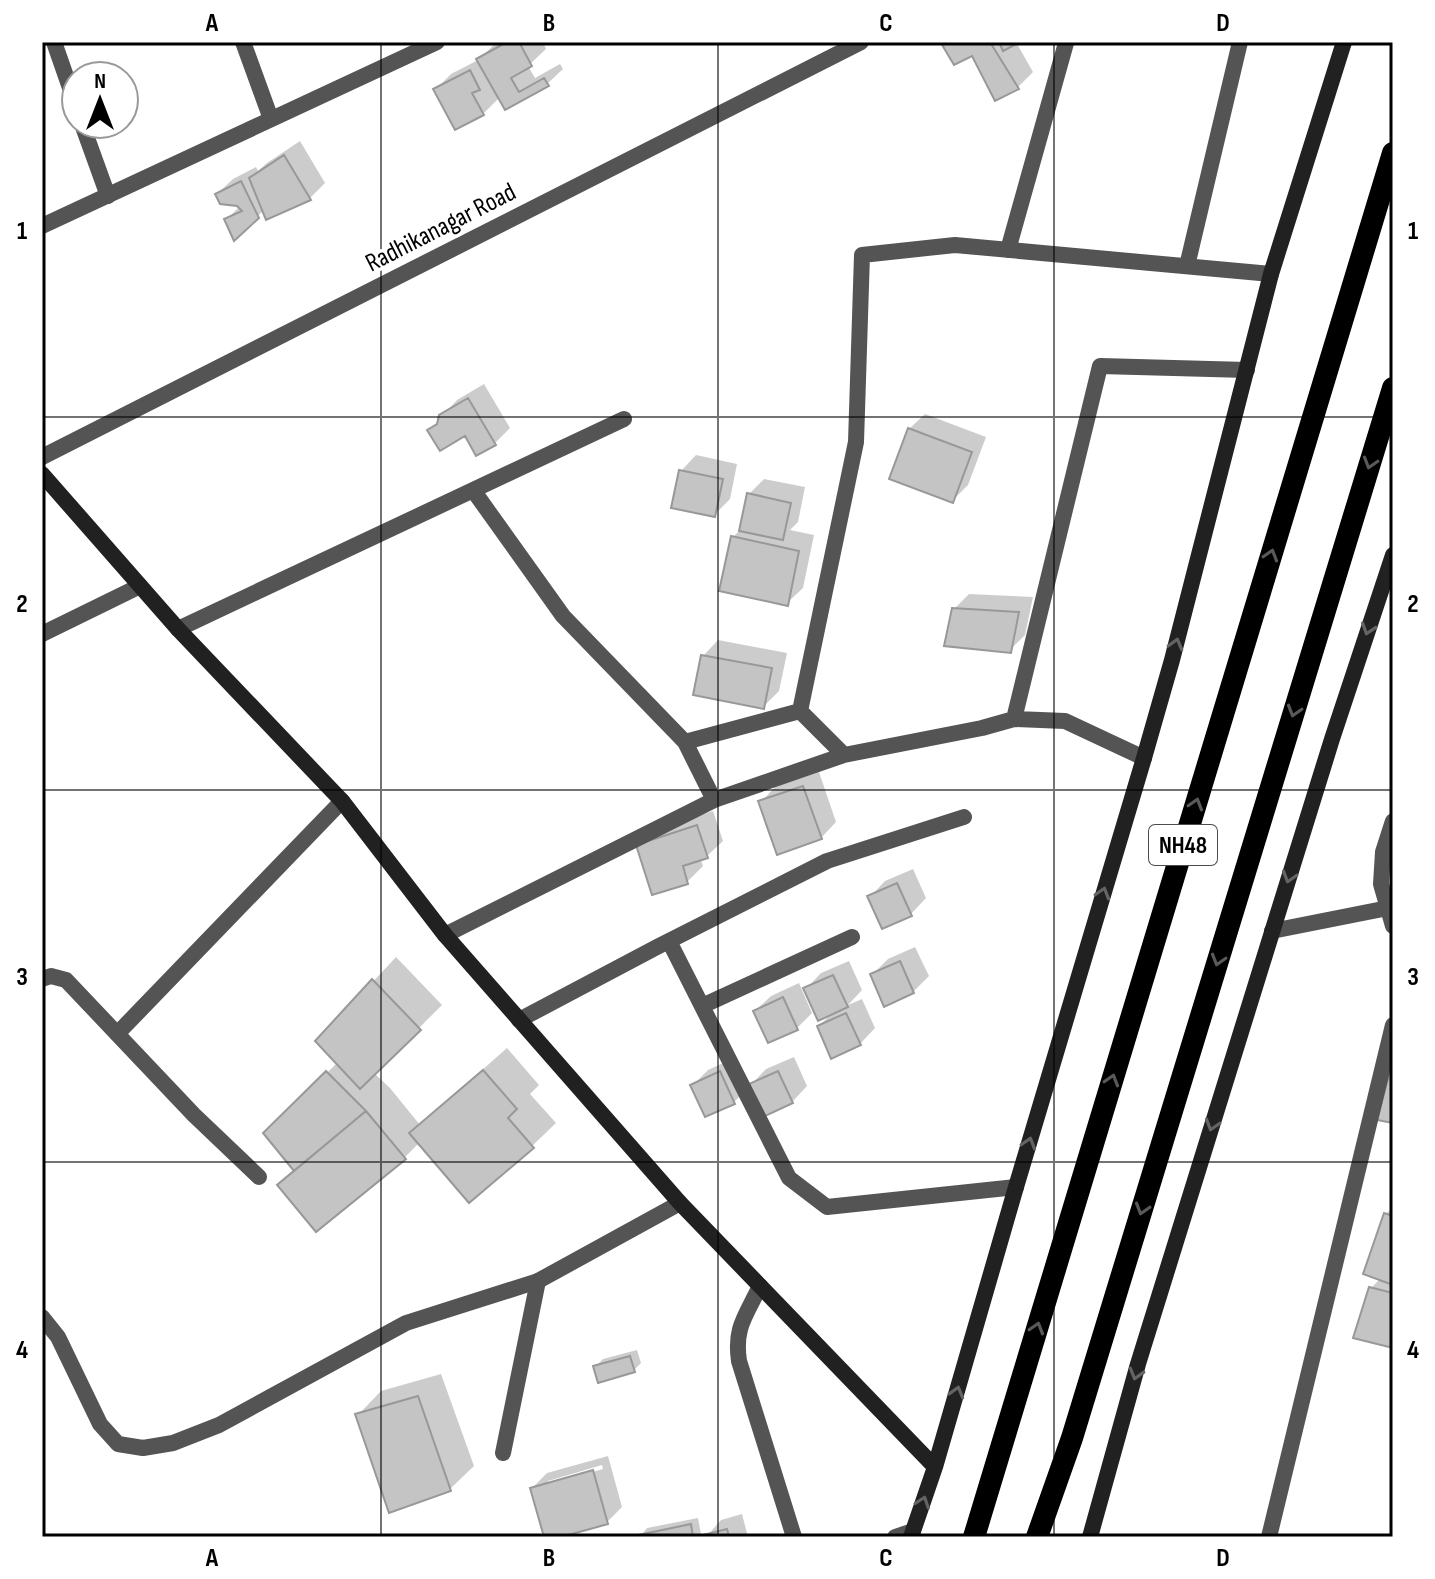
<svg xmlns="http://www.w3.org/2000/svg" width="1435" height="1579" font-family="'Sofia Sans Condensed',sans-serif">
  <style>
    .shadow { fill: #0003; fill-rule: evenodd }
    .building { fill: #c4c4c4; stroke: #989898; stroke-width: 2 }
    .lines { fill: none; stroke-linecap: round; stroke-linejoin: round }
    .service { stroke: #545454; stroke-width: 16 }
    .minor { stroke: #545454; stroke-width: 16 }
    .secondary { stroke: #212121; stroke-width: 16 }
    .trunk { stroke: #000; stroke-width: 22 }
    .oneway { stroke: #595959 }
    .oneway2 { stroke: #646464 }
    .grid { fill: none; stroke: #000; stroke-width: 2; stroke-opacity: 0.55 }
    .labels { text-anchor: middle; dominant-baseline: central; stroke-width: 7; stroke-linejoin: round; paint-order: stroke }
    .shield { fill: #fff; stroke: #4c4c4c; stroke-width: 2 }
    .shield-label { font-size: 24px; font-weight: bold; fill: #000 }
    .street-label { font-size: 26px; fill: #000; stroke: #fff }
    .neatline { fill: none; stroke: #000; stroke-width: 3 }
    .grid-label { font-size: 26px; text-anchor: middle; font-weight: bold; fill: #000 }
  </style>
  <rect width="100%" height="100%" fill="#fff"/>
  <!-- shadow -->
  <path class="shadow" d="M497,42H543L546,49L528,66L535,78L560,64L563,69L547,84L505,107L500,97L483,114L436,89L451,74L478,60Z
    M945,42H1016L1033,72L1018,87L973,53Z
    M300,141L325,183L310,198L267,217L264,210L235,238L227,219L241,205L217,194L233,179L256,167L258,171L267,163Z
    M484,384L510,428L495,443L465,433L430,430L457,400Z
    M925,414L986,437L968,485L952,501L909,429Z
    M696,455L737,464L730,499L714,515L681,471Z
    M764,479L805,487L798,522L790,530L814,535L803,588L787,603L733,537L742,528L749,494Z
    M969,594L1033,597L1025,635L1010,650L954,609Z
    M718,640L787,653L779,691L764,706L703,656Z
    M819,772L836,822L821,838L761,802L776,786Z
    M713,811L723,841L707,856L700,858L703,866L687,882L638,845L654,830Z
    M913,869L926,898L911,914L870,897L885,881Z
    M915,947L929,976L913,992L872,975L888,959Z
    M396,957L442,1005L374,1073L390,1088L420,1125L507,1048L539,1085L530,1094L556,1123L532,1146L420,1142L405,1157L280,1185L295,1169L266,1133L338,1062L318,1041Z
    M849,961L862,990L848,1005L862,999L875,1028L860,1044L819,1026L833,1012L806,989L821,973Z
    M799,983L812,1013L797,1028L755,1011L771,996Z
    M736,1057L749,1087L766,1069L794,1057L807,1086L792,1102L751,1085L734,1102L693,1085L708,1070Z
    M1393,1207V1346L1371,1288L1381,1278L1386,1214Z
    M637,1350L641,1363L634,1370L595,1367L603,1359Z
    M441,1374L474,1466L450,1489L358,1415L381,1391Z
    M608,1456L622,1507L607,1522L554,1537H546L532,1488L547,1473ZM602,1465L603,1469L548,1485V1481Z
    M742,1514L748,1537H706L721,1520Z
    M698,1518L701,1534L698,1537H640L647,1528Z"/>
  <!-- building -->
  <path class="building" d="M507,42H519L532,66L511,78L519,92L544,78L549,86L505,110L476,59Z
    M944,42H990L1019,89L995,101L972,56L954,65L941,43Z
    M999,42H1020L1003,51Z
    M470,70L480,90L472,93L484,115L455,130L433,89Z
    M284,155L311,200L266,220L249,178Z
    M241,181L259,218L234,241L224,219L242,211L237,206L220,204L215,194Z
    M468,398L496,445L476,456L465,436L440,451L427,430L437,424L439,415Z
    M908,428L972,452L953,503L889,479Z
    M679,470L723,479L715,517L671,508Z
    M747,493L791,503L783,540L739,531Z
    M731,536L799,551L788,606L719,591Z
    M952,608L1019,612L1011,653L944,646Z
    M701,655L772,668L764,709L693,695Z
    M803,786L822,839L777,855L758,801Z
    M697,825L708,858L683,866L688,884L652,895L636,845Z
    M897,883L912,916L882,929L867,896Z
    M900,961L914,993L884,1007L870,974Z
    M833,975L848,1007L818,1021L803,988Z
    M372,979L421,1030L360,1089L315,1041Z
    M372,979L421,1030L360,1089L315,1041Z
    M783,997L798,1030L768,1043L753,1011Z
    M846,1013L861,1045L831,1059L817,1026Z
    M1392,1064H1393V1123L1377,1120Z
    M483,1070L517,1109L508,1118L534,1148L469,1203L409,1133Z
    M326,1071L366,1111L294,1171L263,1133Z
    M720,1071L735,1104L705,1117L690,1085Z
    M778,1071L793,1103L763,1117L749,1084Z
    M366,1111L406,1159L316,1232L277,1185Z
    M1384,1213L1393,1216V1285L1363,1274Z
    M1369,1287L1393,1293V1348L1353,1338Z
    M630,1356L635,1372L598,1383L593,1366Z
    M418,1396L451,1491L389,1513L355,1414Z
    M593,1470L608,1524L561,1537H544L530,1488Z
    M691,1524L693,1537H638V1535Z
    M727,1529L729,1537H704L703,1535Z"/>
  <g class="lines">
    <!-- service -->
    <path class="service" d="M760,1286C746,1316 734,1327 739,1361L794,1537
      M503,1453L538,1281
      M895,1537L913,1531"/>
    <!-- minor -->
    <path class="minor" d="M54,42L76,105
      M243,42L271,119
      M82,124L108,196
      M42,226L437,42
      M1008,250L1066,43
      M1187,266L1240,42
      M42,457L861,42
      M473,490L563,616L685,742L714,800
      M178,629L624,419
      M42,634L140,586
      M1014,719L1100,366L1247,370
      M685,742L800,711
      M844,755L800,711L856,442L862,255L955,245L1271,274
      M1393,821L1383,852L1381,884L1393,926
      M1272,931L1388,908
      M445,935L714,800L844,755L982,728L1014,719L1065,721L1144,758
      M669,941L789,1178L827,1207L1016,1187
      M42,979L51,976L66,980L194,1115L259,1177
      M702,1006L852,937
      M519,1020L657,947L827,861L964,817
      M117,1034L342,801
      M42,1317L58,1337L100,1424L118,1444L143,1448L173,1443L219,1425L406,1323L538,1281L680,1203
      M1269,1537L1393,1025"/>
    <!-- secondary -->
    <path class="secondary" d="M42,474L178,629L342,801L445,935L680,1203L935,1467
      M911,1537L935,1467L1016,1187L1144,758L1172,660L1271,274L1344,42
      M1090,1537L1138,1364L1332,739L1393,555"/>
    <!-- trunk -->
    <path class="trunk" d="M974,1537L1393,153
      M1037,1537L1072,1438L1393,388"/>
  </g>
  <!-- one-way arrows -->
  <defs><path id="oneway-chevron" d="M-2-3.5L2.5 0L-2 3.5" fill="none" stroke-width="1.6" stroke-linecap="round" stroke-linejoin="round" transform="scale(2)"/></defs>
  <g class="oneway">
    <use href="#oneway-chevron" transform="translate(1370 463) rotate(107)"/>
    <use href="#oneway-chevron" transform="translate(1271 555) rotate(-73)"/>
    <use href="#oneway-chevron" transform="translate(1294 711) rotate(107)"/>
    <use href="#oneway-chevron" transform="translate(1196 804) rotate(-73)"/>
    <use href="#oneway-chevron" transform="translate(1218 960) rotate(107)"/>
    <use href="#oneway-chevron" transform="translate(1112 1080) rotate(-73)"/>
    <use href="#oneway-chevron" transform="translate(1142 1209) rotate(107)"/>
    <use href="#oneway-chevron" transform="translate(1037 1328) rotate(-73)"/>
  </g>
  <g class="oneway2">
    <use href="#oneway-chevron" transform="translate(1368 629) rotate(108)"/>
    <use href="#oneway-chevron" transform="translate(1176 644) rotate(-75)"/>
    <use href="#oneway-chevron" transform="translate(1289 877) rotate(107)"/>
    <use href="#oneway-chevron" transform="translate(1103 893) rotate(-73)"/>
    <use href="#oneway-chevron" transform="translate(1212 1125) rotate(107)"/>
    <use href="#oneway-chevron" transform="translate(1029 1143) rotate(-73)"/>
    <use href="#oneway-chevron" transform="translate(1136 1374) rotate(106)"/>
    <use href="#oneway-chevron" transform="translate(957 1392) rotate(-74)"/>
    <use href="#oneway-chevron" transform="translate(923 1502) rotate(-71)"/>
  </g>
  <!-- grid -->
  <path class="grid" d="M381,42V1537M718,42V1537M1054,42V1537M42,417H1393M42,790H1393M42,1162H1393"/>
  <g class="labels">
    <!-- shield labels -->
    <rect class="shield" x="1149" y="825" width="68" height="40" rx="6"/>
    <g class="shield-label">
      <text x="1183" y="845">NH48</text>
    </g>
    <!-- street labels -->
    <g class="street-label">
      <text transform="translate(441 228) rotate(-27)">Radhikanagar Road</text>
    </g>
  </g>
  <!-- border -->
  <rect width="1435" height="1579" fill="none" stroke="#ffffff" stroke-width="88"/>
  <!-- north arrow -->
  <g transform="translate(100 100)"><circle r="38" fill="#ffffff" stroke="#999999" stroke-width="2"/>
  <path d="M0-6L14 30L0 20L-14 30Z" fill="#000000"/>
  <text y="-12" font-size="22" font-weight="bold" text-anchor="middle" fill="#000000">N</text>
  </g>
  <rect x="44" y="44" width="1347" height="1491" class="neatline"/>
  <g class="grid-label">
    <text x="212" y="31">A</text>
    <text x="549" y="31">B</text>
    <text x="886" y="31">C</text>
    <text x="1223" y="31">D</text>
    <text x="22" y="239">1</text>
    <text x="1413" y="239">1</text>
    <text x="22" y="612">2</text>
    <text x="1413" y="612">2</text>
    <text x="22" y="985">3</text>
    <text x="1413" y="985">3</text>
    <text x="22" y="1358">4</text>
    <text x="1413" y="1358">4</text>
    <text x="212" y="1566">A</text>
    <text x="549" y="1566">B</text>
    <text x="886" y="1566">C</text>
    <text x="1223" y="1566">D</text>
  </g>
</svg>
